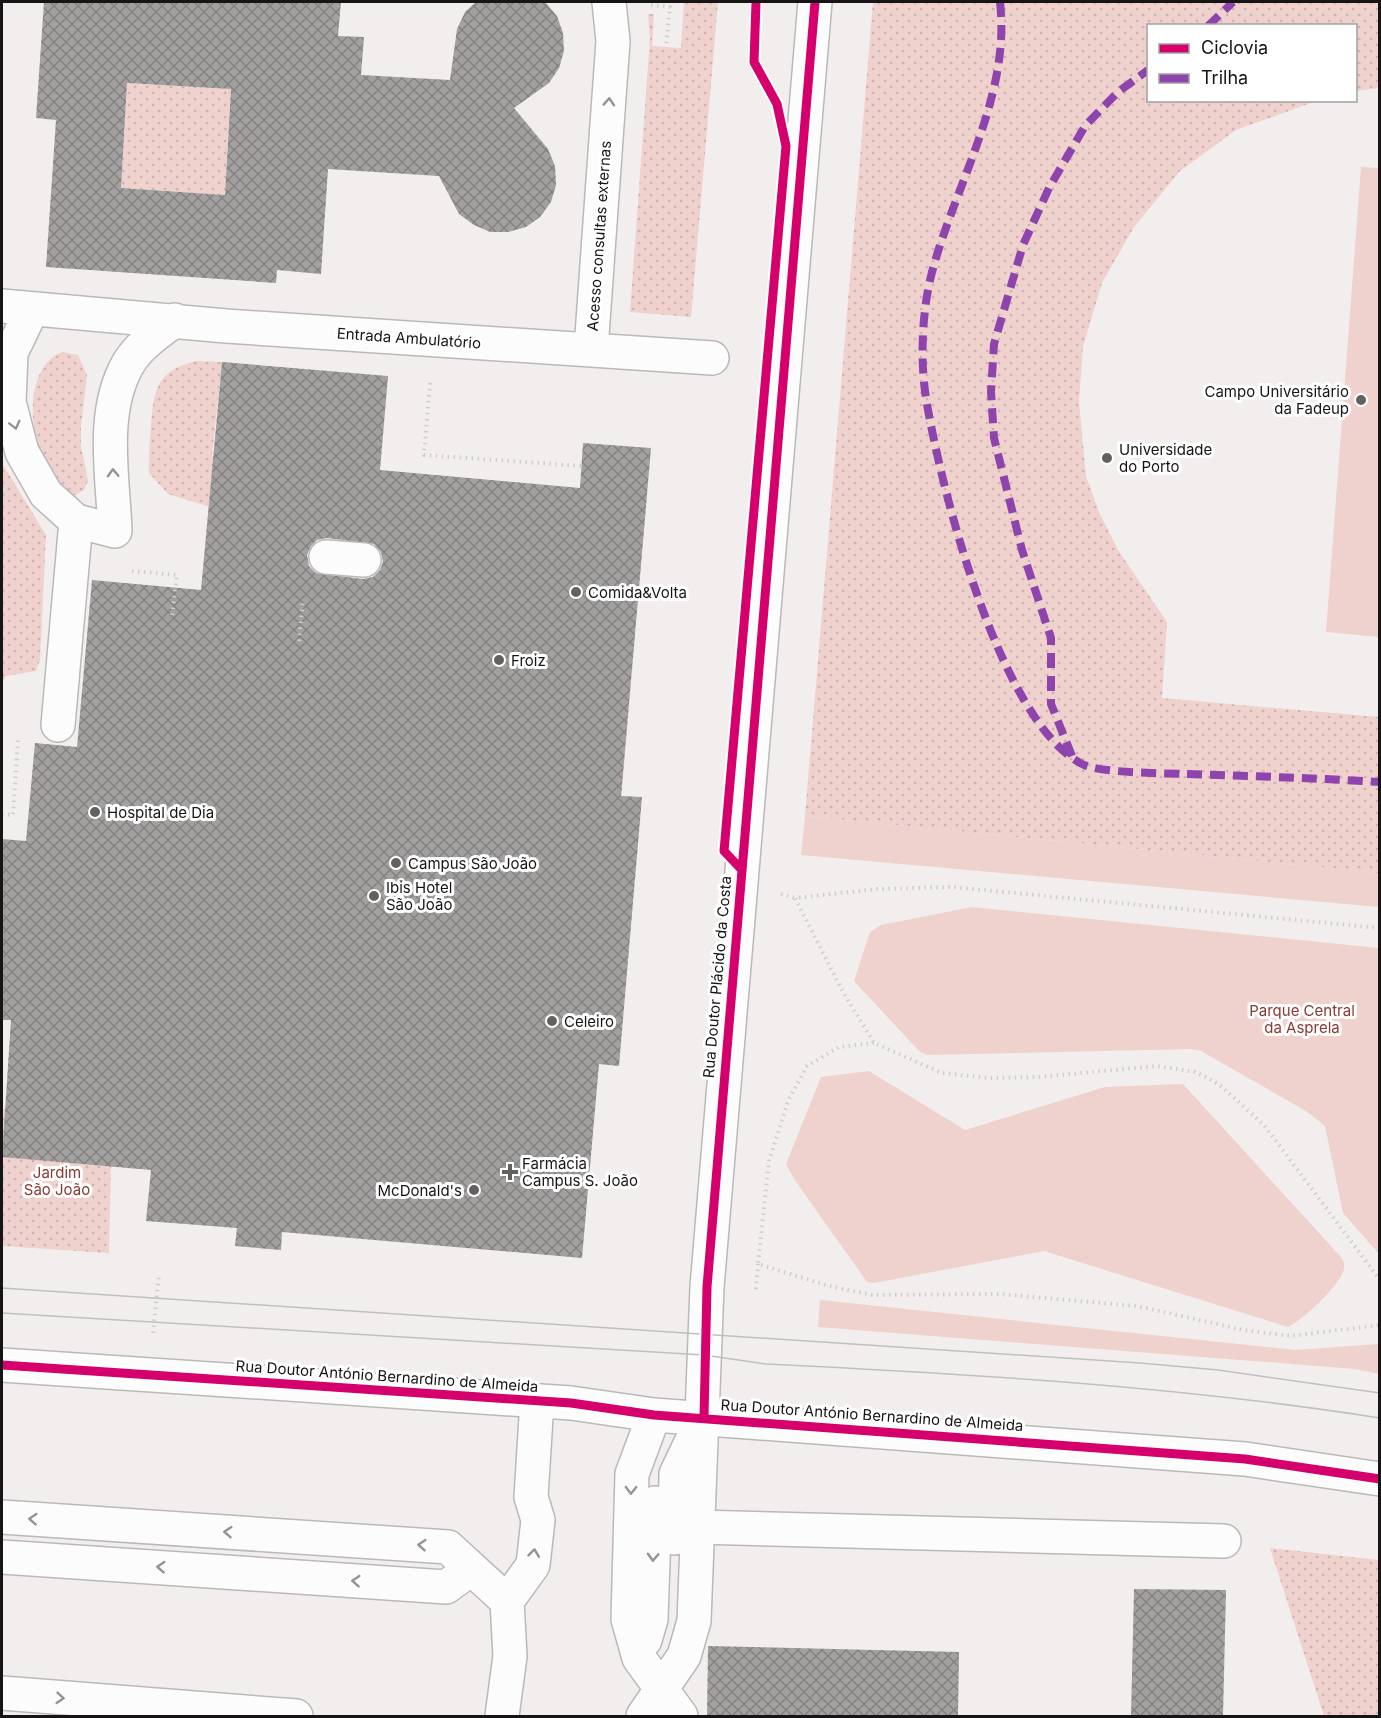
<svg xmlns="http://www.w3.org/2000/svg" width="1381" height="1718" font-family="Inter,sans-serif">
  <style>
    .grass { fill: url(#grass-dots) }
    .park { fill: #efd1cd }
    .building { fill: url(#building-cross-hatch); fill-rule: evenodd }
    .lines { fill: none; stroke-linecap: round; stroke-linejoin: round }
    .minor-casing { stroke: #bab8b8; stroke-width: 36 }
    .path { stroke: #cecece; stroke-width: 4; stroke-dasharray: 1.5 4.5; stroke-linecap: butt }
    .minor { stroke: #fdfcfc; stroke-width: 33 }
    .tram { stroke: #c0bfbf; stroke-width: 1.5 }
    .quiet { stroke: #8e44ad; stroke-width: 8; stroke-dasharray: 15 8; stroke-linecap: butt }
    .cycleway-casing { stroke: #fff; stroke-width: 13 }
    .cycleway { stroke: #d6006c; stroke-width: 9 }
    .oneway { stroke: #959494 }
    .poi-dot { fill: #636060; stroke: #fff; stroke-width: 2 }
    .labels { text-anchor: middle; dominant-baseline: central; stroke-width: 6; stroke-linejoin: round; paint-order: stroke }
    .street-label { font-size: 15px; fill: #161414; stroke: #fff }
    .poi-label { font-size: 15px; fill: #161414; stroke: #fff; text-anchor: start }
    .park-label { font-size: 15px; fill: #893931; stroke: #fff }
  </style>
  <defs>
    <pattern id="grass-dots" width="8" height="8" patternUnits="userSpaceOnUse" patternTransform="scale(1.5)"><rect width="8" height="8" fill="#efd1cd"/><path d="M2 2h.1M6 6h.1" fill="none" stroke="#ccb3af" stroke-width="1.8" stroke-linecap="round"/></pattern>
    <pattern id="building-cross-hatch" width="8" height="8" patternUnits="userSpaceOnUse" patternTransform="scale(1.5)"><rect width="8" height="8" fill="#a3a0a0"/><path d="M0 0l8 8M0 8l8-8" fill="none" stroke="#848181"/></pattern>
  </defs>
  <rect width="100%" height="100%" fill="#f2eeee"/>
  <!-- grass -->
  <path class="grass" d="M684,2H718L691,317L630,312L650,38L648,14H654L652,46L681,48Z
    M873,2H1379V88L1356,91V26H1148V100L1316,101L1236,130L1180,171L1134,227L1102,283L1083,346L1079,402L1086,476L1099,512L1118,550L1167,622L1162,698L1379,717V873L805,816Z
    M127,83L231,89L225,195L121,188Z
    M62,352L78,355L87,375L81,426V446L88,481L84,490L75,495C30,483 14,369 62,352Z
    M196,361L222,362L212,456L647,494L617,849L616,527L285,513L207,506L168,494L149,473C148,457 150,442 151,426C154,389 156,371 196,361Z
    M2,463L46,535L40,660L36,671L6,676L3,681L2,709Z
    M2,1109L112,1116L109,1253L2,1246Z
    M1270,1548L1379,1560V1716H1324Z"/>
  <!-- park -->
  <path class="park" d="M1361,167L1380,168L1379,637L1326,632Z
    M805,816L1379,873V907L801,855Z
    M972,907L1379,948V1254L1343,1213L1325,1126L1306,1111L1201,1051L1191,1049L927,1055L919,1051L854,981L870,932L881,925Z
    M869,1071L965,1130L1105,1087L1183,1084L1340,1256C1343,1260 1345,1263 1344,1269C1342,1283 1301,1322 1288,1327L1044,1251L874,1283L867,1282L794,1179L786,1164L821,1077Z
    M820,1300L1295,1350L1379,1344V1374L1355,1369L818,1327Z"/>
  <!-- building -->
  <path class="building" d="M44,2H341L338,36L364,37L361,75L450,80L457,29L465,12L476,2H545L557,16L563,33L564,51L559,68L549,83L514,108L548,149L555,166L556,185L551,202L540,217L526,227L508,232H490L474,225L459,214L439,176L328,169L321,274L277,270L276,283L46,267L56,120L36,118ZM127,83L231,89L225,195L121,188Z
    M222,362L388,376L380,470L580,488L583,443L651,448L621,796L642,797L619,1066L599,1064L582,1258L282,1232L281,1250L235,1246L237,1228L146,1221L151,1170L2,1157L11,1020H2V839L26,841L35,743L77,747L92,580L201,590ZM327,538L374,544L381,552L383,562L380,570L373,577L363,579L316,573L309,566L307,555L311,546L317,540Z
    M1134,1589L1226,1590L1223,1716H1131Z
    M708,1646L959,1652L958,1716H707Z"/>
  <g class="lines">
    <!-- minor casing -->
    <g class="minor-casing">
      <path id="minor" d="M2,306L226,326L712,358
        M32,309L11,353L9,402L22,452L46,494L76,521L115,531C113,477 100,413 128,364C139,345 158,333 175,320
        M591,349L613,41L609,2
        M326,557L364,560
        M58,725L76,521
        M2,1365L571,1403L654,1415L1245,1459L1380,1479
        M654,1415L632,1474L628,1619L639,1658L681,1716
        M2,1517L448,1547L507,1601L510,1656L502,1716
        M697,1527L1224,1541
        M675,1538L676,1474L696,1432
        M2,1557L446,1587L471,1569
        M507,1601L533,1565L538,1520L531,1497L537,1401
        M645,1640L651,1619L655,1503
        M2,1693L296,1716
        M643,1716L684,1656L694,1621L707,1287L815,2"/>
    </g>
    <!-- path -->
    <path class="path" d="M651,5L670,7L666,47
      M430,383L424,455L582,466
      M132,571L177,575L172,616
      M299,641L303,600
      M2,814L13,815L18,740
      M781,894L795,898
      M1380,928L952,887L877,889L795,898L843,992L874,1043L942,1073L990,1078L1039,1077L1157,1066L1195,1072L1208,1078L1222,1087L1264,1125L1380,1280
      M874,1043L839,1047L807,1066L788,1101L769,1161L758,1264L829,1286L872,1295L1000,1294L1137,1306L1244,1330L1290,1336L1380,1325
      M756,1289L758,1264
      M153,1333L159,1274"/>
    <!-- minor -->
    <use href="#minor" class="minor"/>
    <!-- tram -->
    <path class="tram" d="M2,1288L1140,1363L1218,1370L1380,1393
      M2,1313L704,1355L766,1364C971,1374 1176,1386 1380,1418"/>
    <!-- quiet -->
    <path class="quiet" d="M1000,2C1011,97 954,186 931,276C922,313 920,360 926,398C940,485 1000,725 1084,765C1103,773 1161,773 1184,774C1249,776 1314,778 1380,782
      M1208,26L1233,2
      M1072,756L1051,704V638L1022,550L994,438L991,392L994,344L1023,245L1049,188L1085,126L1118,92L1148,70"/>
    <!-- cycleway casing -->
    <g class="cycleway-casing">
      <path id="cycleway" d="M741,869L724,851L786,146L777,104L754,62L756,2
        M2,1365L571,1403L654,1415L1245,1459L1380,1479
        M704,1417L707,1287L815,2"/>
    </g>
    <!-- cycleway -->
    <use href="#cycleway" class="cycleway"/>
  </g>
  <!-- one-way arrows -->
  <defs><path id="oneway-chevron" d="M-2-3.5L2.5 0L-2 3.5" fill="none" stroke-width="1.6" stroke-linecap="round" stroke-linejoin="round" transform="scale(1.5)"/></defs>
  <g class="oneway">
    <use href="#oneway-chevron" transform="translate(609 102) rotate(-86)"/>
    <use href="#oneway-chevron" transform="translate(15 425) rotate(76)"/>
    <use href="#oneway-chevron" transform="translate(113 473) rotate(-92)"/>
    <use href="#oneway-chevron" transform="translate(631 1490) rotate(91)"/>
    <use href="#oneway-chevron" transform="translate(33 1519) rotate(-176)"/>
    <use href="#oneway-chevron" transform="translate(228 1532) rotate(-176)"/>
    <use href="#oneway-chevron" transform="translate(422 1545) rotate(-176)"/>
    <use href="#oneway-chevron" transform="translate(534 1553) rotate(-83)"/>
    <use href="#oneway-chevron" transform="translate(653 1557) rotate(92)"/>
    <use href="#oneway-chevron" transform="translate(161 1567) rotate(-176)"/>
    <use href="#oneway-chevron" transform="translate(356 1581) rotate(-176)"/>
    <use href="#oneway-chevron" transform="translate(60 1698) rotate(5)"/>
  </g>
  <!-- markers -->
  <g class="poi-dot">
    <circle cx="1361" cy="400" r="6"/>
    <circle cx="1107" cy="458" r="6"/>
    <circle cx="576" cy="592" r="6"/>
    <circle cx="499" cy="660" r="6"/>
    <circle cx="95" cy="812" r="6"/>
    <circle cx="396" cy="863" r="6"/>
    <circle cx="374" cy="896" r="6"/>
    <circle cx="552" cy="1021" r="6"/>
    <path d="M507 1163h6v6h6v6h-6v6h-6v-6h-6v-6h6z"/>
    <circle cx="474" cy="1190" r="6"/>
  </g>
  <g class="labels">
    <!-- street labels -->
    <g class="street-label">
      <text transform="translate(599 236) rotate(-86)">Acesso consultas externas</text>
      <text transform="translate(409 338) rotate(4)">Entrada Ambulatório</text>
      <text transform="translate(717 977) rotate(-85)">Rua Doutor Plácido da Costa</text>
      <text transform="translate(387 1376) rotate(4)">Rua Doutor António Bernardino de Almeida</text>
      <text transform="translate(872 1415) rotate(4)">Rua Doutor António Bernardino de Almeida</text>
    </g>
    <!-- poi labels -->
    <g class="poi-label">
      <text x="1349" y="391" text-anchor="end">Campo Universitário<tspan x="1349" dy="17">da Fadeup</tspan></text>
      <text x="1119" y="449">Universidade<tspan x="1119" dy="17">do Porto</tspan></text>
      <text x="588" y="592">Comida&amp;Volta</text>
      <text x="511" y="660">Froiz</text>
      <text x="107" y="812">Hospital de Dia</text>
      <text x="408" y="863">Campus São João</text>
      <text x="386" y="887">Ibis Hotel<tspan x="386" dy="17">São João</tspan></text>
      <text x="564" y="1021">Celeiro</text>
      <text x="522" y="1163">Farmácia<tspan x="522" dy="17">Campus S. João</tspan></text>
      <text x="462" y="1190" text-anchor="end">McDonald's</text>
    </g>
    <!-- park labels -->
    <g class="park-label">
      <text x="1302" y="1010">Parque Central<tspan x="1302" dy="17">da Asprela</tspan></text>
      <text x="57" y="1172">Jardim<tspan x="57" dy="17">São João</tspan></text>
    </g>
  </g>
  <!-- border -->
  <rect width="1381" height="1718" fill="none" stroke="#161414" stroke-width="6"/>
  <!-- legend -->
  <rect x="1147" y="24" width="210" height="78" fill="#ffffff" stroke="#a2a1a1" stroke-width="1.5"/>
  <rect x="1159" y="44" width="30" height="9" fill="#d6006c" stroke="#a2a1a1" stroke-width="1.5"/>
  <text x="1201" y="54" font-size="18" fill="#161414">Ciclovia</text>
  <rect x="1159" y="74" width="30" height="9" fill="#8e44ad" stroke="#a2a1a1" stroke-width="1.5"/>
  <text x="1201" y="84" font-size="18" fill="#161414">Trilha</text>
</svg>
